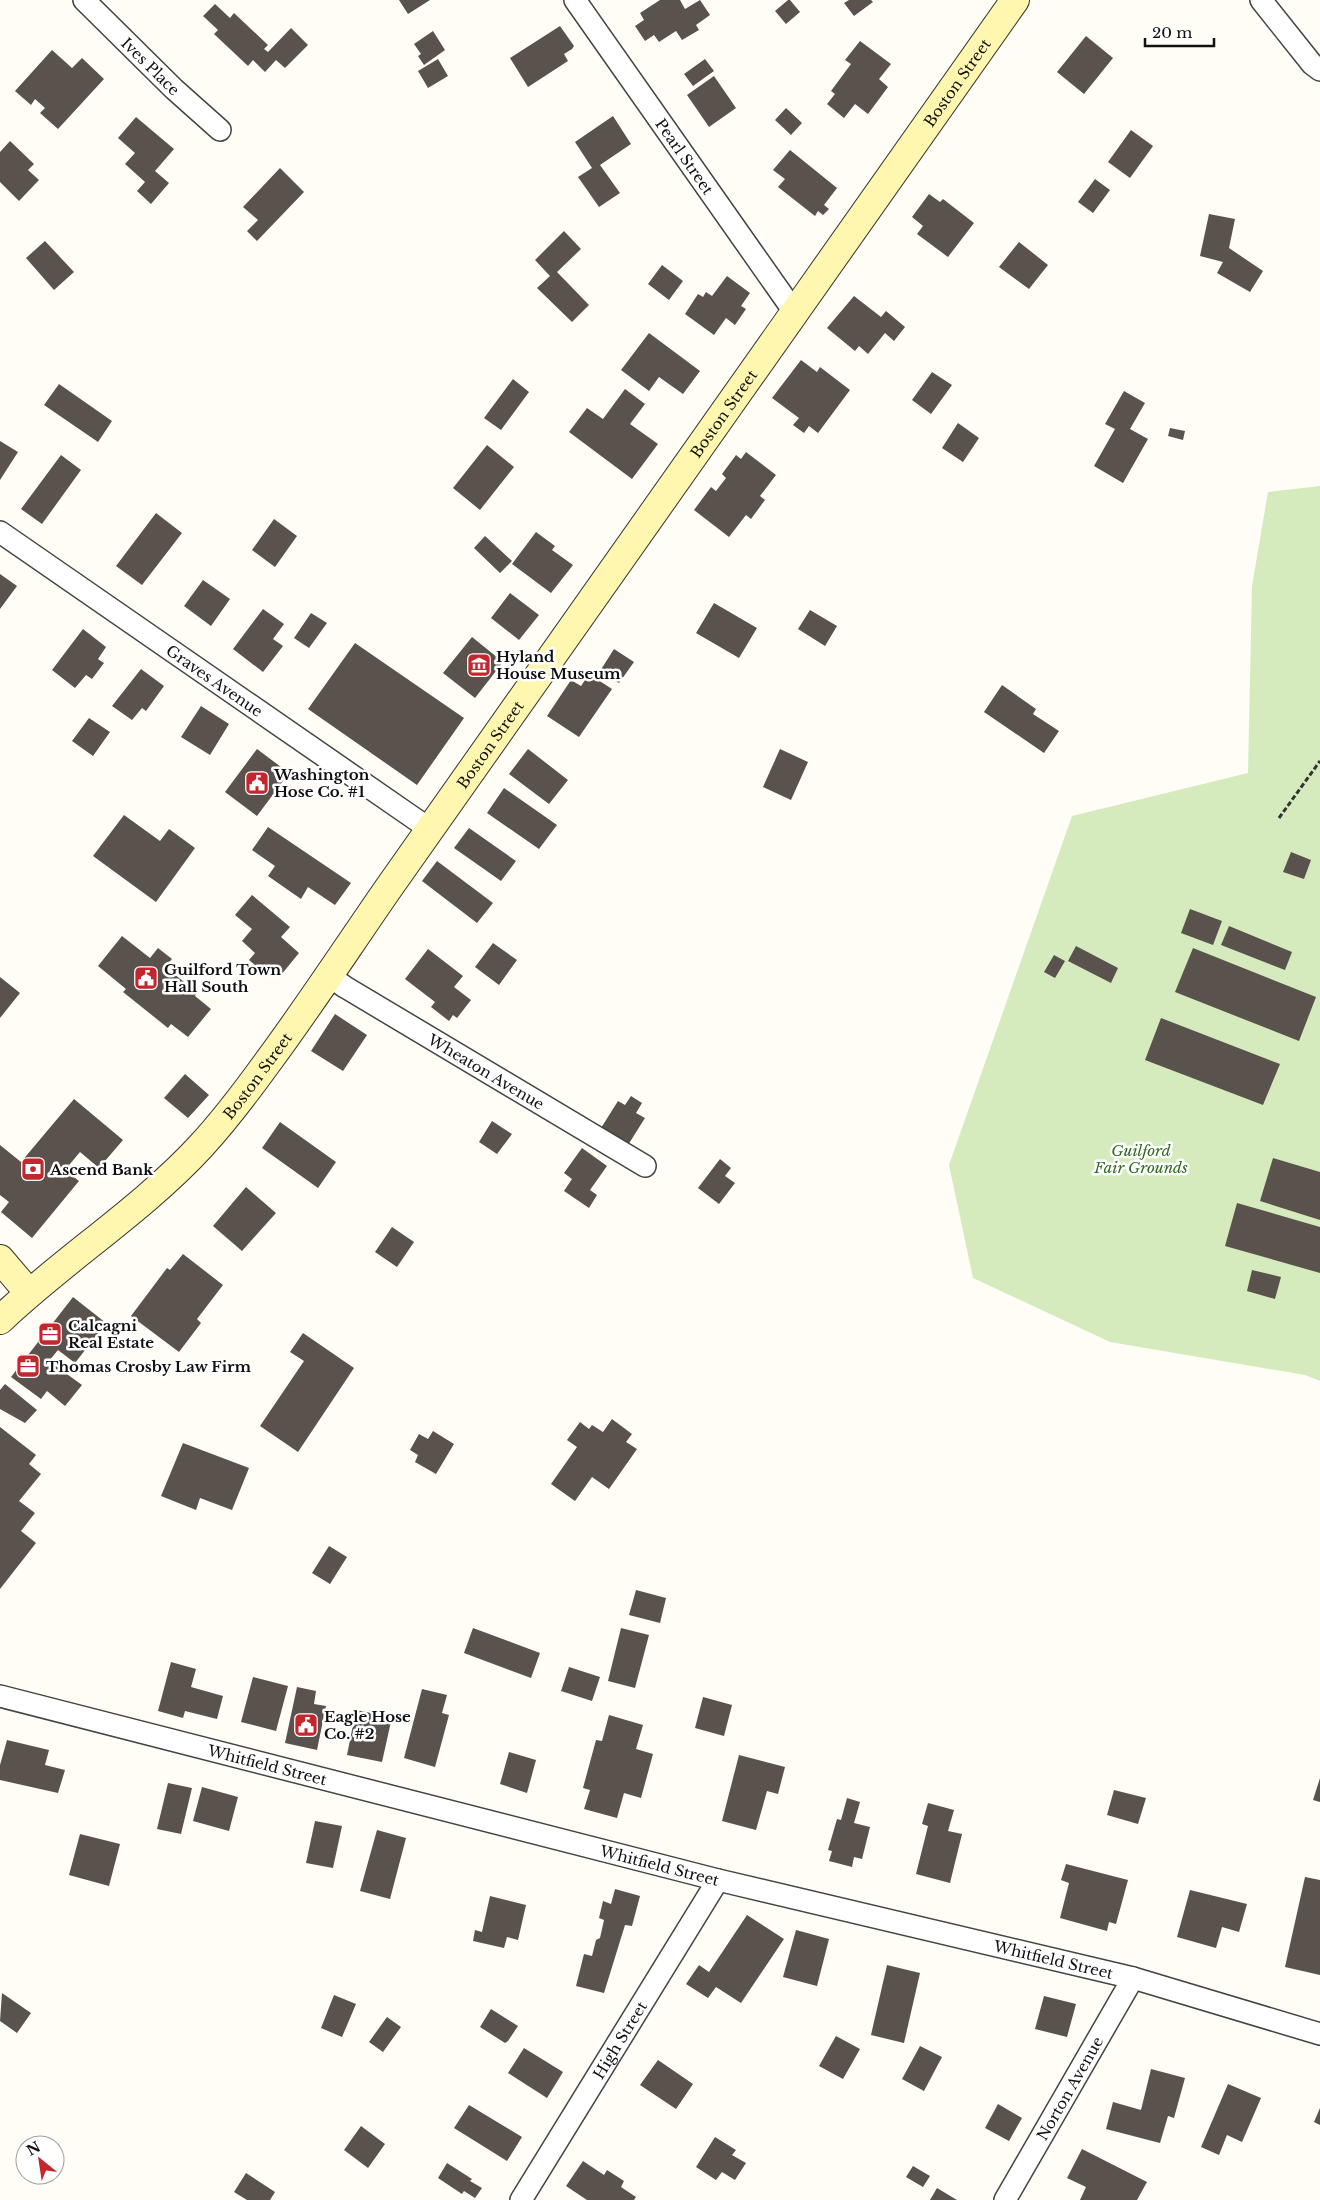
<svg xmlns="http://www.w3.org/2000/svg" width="1320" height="2200" font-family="'Libre Baskerville',serif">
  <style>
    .green { fill: #d5ebbd }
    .building { fill: #5a524d }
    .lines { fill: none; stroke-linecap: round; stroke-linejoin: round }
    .street-casing { stroke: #444; stroke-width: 24 }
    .secondary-casing { stroke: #333; stroke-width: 30 }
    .path { stroke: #333; stroke-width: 3; stroke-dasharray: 5 2.5; stroke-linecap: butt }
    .street { stroke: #fff; stroke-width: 21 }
    .secondary { stroke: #fff6b0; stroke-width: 28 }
    .labels { text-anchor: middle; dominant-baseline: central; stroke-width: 5; stroke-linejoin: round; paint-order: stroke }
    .street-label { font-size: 15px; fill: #111; stroke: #fff }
    .poi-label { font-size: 15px; font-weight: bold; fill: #111; stroke: #fff; text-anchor: start }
    .park-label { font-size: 15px; font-style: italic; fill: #2f6b1f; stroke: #fff }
  </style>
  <rect width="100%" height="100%" fill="#fffdf5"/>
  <!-- green -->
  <path class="green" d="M1320,486V1381L1305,1375L1110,1342L973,1278L949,1165L1072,816L1248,773L1252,586L1268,492Z"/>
  <!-- building -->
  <path class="building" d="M399,0H430L408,14Z
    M660,0H680L685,9L700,0L710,15L696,25L699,30L682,40L676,31L659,42L654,35L645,41L635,26L644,20L640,13Z
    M788,0H790L800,12L786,24L775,11Z
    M849,0H871L873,2L854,16L844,3Z
    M215,4L230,18L234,13L268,45L264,49L268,52L291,28L308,45L285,68L276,60L265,72L253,60L248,66L214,34L218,30L203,16Z
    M560,26L574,46L572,49L564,54L568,61L528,87L510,58Z
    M433,31L445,50L424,65L418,56L421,54L414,44Z
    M1086,36L1113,58L1084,94L1057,72Z
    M860,41L891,64L879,79L888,87L868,114L855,104L844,118L827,104L835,94L831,91L851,64L845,60Z
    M52,50L72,68L82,58L104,79L58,129L40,113L45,108L35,99L31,105L15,91Z
    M438,59L448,76L428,88L418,71Z
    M705,59L714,71L693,86L684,74Z
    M714,76L736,108L709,127L687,95Z
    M786,108L802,123L791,135L775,120Z
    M613,116L631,144L600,165L620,193L599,207L578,177L592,168L575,142Z
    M136,117L174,149L155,171L169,183L151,204L137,191L145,182L125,164L135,153L118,138Z
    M1131,130L1153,146L1130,178L1108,162Z
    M10,141L34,164L28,170L39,180L19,201L0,182V152Z
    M790,150L837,188L824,205L829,209L823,215L818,211L815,216L778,187L785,179L773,170Z
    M280,168L304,192L257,241L247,231L258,220L243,207Z
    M1095,179L1110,190L1093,213L1078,202Z
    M929,194L940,202L943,199L974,223L948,257L917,234L923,226L912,217Z
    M1209,214L1235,219L1229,248L1263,271L1250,292L1217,273L1223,262L1200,256Z
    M564,231L581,249L557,272L589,305L572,322L537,288L550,276L535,260Z
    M45,241L74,272L54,290L26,258Z
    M1019,242L1048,265L1029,289L999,267Z
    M662,265L683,281L669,300L648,284Z
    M727,276L750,293L741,306L746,309L735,325L726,318L714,335L685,314L698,294L703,297L706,292L712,296Z
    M854,296L881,317L886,311L905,327L894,341L885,333L868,354L859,346L855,351L827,328Z
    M649,333L700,371L683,394L659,377L649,391L621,370Z
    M801,360L817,372L820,367L850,390L818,433L809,426L804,433L793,425L799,418L772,398Z
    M932,372L952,385L931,414L912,400Z
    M513,379L529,392L501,430L484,418Z
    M59,384L112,421L98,442L44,405Z
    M625,389L645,404L630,424L658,444L632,479L569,432L587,408L603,419Z
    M1124,391L1145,403L1130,429L1148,439L1123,483L1094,466L1115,429L1105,424Z
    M958,423L979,438L963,462L942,448Z
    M1170,428L1185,431L1183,440L1168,436Z
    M0,441L18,452L0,480Z
    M487,445L514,467L480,510L453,488Z
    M746,452L776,475L760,496L765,500L751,519L746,515L729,537L694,510L711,487L716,491L726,478L722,474L736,455L741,459Z
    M61,455L81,470L42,524L21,509Z
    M156,513L182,533L142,585L116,566Z
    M274,519L297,536L275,567L252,550Z
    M536,532L555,546L552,550L573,565L551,593L512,564Z
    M485,536L512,561L500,573L474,548Z
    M0,574L17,586L0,609Z
    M203,580L230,599L211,626L184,606Z
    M510,593L539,615L519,640L491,618Z
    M714,603L757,628L739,658L696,633Z
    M263,609L284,624L273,639L283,646L263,672L233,649Z
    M810,610L837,626L825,646L798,629Z
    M311,613L327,623L309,648L294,638Z
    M83,629L106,647L98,659L104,663L92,679L86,675L75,688L52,670Z
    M472,637L503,662L475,698L443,673Z
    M355,643L464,718L417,785L308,709Z
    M614,649L634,662L619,683L600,671Z
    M141,669L164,686L146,711L142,708L132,720L112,706Z
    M589,674L612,689L579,737L547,716L571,680L581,686Z
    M1002,685L1036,709L1033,714L1059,731L1044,753L984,712Z
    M201,706L229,724L210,755L181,737Z
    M89,718L110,732L93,756L72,741Z
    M257,749L289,773L257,816L225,792Z
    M528,749L568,780L549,804L509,774Z
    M780,749L808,762L791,800L763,787Z
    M504,788L557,825L539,849L487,813Z
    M124,815L160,841L169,829L195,848L156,902L93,856Z
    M268,827L351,883L335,905L308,887L301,899L268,876L275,866L252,850Z
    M469,828L516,861L501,881L454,848Z
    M1291,852L1311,860L1304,879L1283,872Z
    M437,861L493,903L477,923L422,881Z
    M252,895L290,927L281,937L299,953L281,975L271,966L264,973L249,960L255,953L242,941L252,929L235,915Z
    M1190,909L1222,921L1213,945L1181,933Z
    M1229,926L1292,952L1285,970L1221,945Z
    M122,936L150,958L158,948L172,959L165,967L197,992L195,996L211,1009L188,1037L171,1024L168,1028L123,992L126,989L98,966Z
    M493,943L517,960L499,985L475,967Z
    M1076,946L1118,968L1111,983L1068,961Z
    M1193,948L1316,997L1299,1041L1175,992Z
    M428,949L463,976L454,987L471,1000L457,1018L453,1015L449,1021L431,1007L435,1002L405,979Z
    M1054,955L1065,961L1055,978L1044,972Z
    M0,977L20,993L0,1018Z
    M335,1014L367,1035L343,1071L311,1051Z
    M1161,1018L1280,1064L1263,1105L1145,1060Z
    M185,1074L209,1095L188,1118L164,1098Z
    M631,1096L642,1103L636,1113L645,1118L628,1145L601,1128L618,1101L625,1105Z
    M74,1099L123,1140L99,1168L80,1152L65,1170L79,1181L32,1238L1,1212L9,1202L0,1195V1145L21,1162Z
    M492,1121L512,1134L497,1154L479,1142Z
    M280,1122L336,1162L318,1188L262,1148Z
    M582,1148L607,1166L590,1190L597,1195L589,1208L564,1191L572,1179L564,1173Z
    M1273,1158L1320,1172V1220L1260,1201Z
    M720,1159L731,1168L725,1176L735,1183L719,1204L698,1188Z
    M246,1187L276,1213L242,1251L213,1226Z
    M1237,1203L1320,1227V1273L1225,1246Z
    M392,1227L414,1242L397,1267L375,1252Z
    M183,1254L223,1285L197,1319L201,1323L179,1352L131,1316L167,1268L170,1270Z
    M1252,1270L1281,1277L1275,1299L1247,1291Z
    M73,1297L106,1323L75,1363L58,1350L49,1361L82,1385L65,1406L47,1391L41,1399L11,1377Z
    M303,1333L354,1368L298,1452L260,1426L304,1361L290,1352Z
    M5,1384L37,1410L25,1423L0,1409V1390Z
    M612,1419L632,1434L626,1442L637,1449L609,1489L592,1477L575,1501L551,1484L577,1447L567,1440L580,1422L589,1429L592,1425L603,1432Z
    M0,1427L36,1455L29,1464L41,1474L19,1501L35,1513L21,1531L36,1543L0,1589Z
    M433,1431L454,1444L436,1474L415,1462L418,1455L410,1450L419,1434L428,1439Z
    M183,1443L249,1468L232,1510L200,1498L196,1510L161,1496Z
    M329,1546L347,1557L330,1584L312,1573Z
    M636,1590L666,1598L660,1623L629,1615Z
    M473,1628L540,1653L531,1678L464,1653Z
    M621,1628L649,1635L635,1688L608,1681Z
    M171,1662L196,1669L191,1687L223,1696L217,1719L185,1711L183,1718L158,1711Z
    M569,1667L600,1677L592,1701L561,1691Z
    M253,1677L288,1686L276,1731L241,1722Z
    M297,1687L316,1691L314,1704L326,1706L317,1750L285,1743Z
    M422,1689L447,1695L442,1713L449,1715L435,1767L404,1758Z
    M703,1697L732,1705L724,1736L695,1728Z
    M356,1710L392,1717L382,1762L347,1755Z
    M609,1715L643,1725L636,1749L653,1754L641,1798L624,1793L617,1818L584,1809L590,1790L583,1788L596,1740L602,1741Z
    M7,1740L49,1750L45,1765L65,1770L58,1793L0,1780V1765Z
    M509,1752L536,1760L527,1793L500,1784Z
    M739,1755L785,1767L778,1794L767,1791L756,1830L722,1821Z
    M1320,1778V1802L1313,1800Z
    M168,1783L192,1788L181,1834L157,1829Z
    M202,1787L238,1797L229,1831L193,1821Z
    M1114,1790L1146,1798L1138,1824L1107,1815Z
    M847,1798L860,1802L854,1823L870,1827L862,1859L854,1857L852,1867L829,1861L832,1851L828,1850L837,1819L841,1820Z
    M928,1803L954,1810L948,1831L962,1834L950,1883L916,1874L928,1826L922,1824Z
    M315,1821L342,1826L333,1868L306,1863Z
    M377,1830L406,1838L390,1899L360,1891Z
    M80,1834L120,1844L109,1886L69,1875Z
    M1066,1864L1128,1880L1116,1924L1109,1922L1107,1931L1060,1918L1069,1883L1061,1880Z
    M1305,1877L1320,1880V1975L1285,1967Z
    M615,1889L640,1896L632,1926L625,1925L604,1993L576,1986L584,1954L592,1956L596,1940L600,1938L604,1920L599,1918L603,1901L611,1904Z
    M1190,1890L1247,1904L1239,1932L1222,1927L1216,1948L1177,1937Z
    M490,1896L526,1905L518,1940L507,1937L504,1948L473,1941L475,1930L482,1932Z
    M747,1915L784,1939L741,2003L716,1987L708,1998L686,1984L699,1965L709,1972Z
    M796,1930L829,1939L817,1986L783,1977Z
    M887,1965L920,1973L904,2043L871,2035Z
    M2,1993L31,2013L17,2033L0,2021Z
    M334,1995L356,2004L342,2037L321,2028Z
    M1044,1996L1076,2004L1067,2037L1035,2029Z
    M491,2009L518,2026L508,2041L505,2043L480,2027Z
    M387,2017L401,2027L383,2052L369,2042Z
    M836,2036L860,2049L843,2079L819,2066Z
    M920,2046L942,2057L924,2091L902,2079Z
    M524,2048L563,2072L547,2098L508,2073Z
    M658,2060L693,2084L676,2109L640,2085Z
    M1151,2069L1185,2078L1174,2118L1168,2116L1160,2143L1106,2129L1113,2102L1141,2110Z
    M1228,2084L1261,2098L1242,2142L1227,2135L1219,2155L1201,2147Z
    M998,2104L1022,2118L1009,2141L985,2128Z
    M469,2105L522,2137L507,2161L454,2128Z
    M1320,2108V2125L1314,2122Z
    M361,2126L385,2144L368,2168L344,2150Z
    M715,2137L736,2150L732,2155L746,2163L735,2180L722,2172L716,2180L696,2167Z
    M1082,2149L1147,2182L1137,2200H1080L1086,2187L1067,2178Z
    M583,2161L604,2175L607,2170L624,2181L621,2187L636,2197L634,2200H587L566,2186Z
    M447,2163L472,2179L470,2181L482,2188L475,2198L464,2191L462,2194L438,2178Z
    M913,2166L930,2176L923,2187L906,2177Z
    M246,2173L275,2192L270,2200H247L234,2192Z
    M937,2188L957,2200H930Z"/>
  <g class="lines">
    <!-- street casing -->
    <g class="street-casing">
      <g id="street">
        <path id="s1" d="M84,0L174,89L220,130"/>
        <path id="s2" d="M575,0L795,313"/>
        <path d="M1261,0L1312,64L1320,70"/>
        <path id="s3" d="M0,532L431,830"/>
        <path id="s4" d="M329,976L345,987L645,1166"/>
        <path id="s5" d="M0,1696L718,1880L1133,1978L1320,2034"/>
        <path id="s6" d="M521,2200L718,1880"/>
        <path id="s7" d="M1005,2200L1133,1978"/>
      </g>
    </g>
    <!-- secondary casing -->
    <g class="secondary-casing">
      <g id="secondary">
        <path d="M0,1259L29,1293"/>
        <path id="s8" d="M0,1320C64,1259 141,1211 201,1146C225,1120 246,1092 267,1063C310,1005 349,945 390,886L1015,0"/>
      </g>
    </g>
    <!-- path -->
    <path class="path" d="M1279,818L1320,761"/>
    <!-- street -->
    <use href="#street" class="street"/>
    <!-- secondary -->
    <use href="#secondary" class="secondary"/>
  </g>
  <!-- icons -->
  <defs>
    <g id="museum-square" transform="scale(1.25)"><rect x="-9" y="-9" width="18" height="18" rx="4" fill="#c4262e" stroke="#fff"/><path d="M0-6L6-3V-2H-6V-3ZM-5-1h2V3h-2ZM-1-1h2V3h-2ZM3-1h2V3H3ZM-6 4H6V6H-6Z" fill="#fff"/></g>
    <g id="civic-square" transform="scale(1.25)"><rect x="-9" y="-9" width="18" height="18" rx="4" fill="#c4262e" stroke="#fff"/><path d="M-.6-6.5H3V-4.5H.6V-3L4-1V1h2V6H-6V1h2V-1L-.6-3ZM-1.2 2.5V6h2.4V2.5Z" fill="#fff"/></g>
    <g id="bank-square" transform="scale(1.25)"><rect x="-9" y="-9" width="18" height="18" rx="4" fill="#c4262e" stroke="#fff"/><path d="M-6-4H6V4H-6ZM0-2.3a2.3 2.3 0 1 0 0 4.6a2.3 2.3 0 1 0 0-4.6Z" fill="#fff"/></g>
    <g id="office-square" transform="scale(1.25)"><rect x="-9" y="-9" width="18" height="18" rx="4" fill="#c4262e" stroke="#fff"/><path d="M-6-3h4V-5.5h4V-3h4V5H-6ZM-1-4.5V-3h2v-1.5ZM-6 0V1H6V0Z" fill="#fff"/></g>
  </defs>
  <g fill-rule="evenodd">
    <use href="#museum-square" x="479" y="665"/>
    <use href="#civic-square" x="257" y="783"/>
    <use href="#civic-square" x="146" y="978"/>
    <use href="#bank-square" x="33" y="1169"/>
    <use href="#office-square" x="50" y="1334"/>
    <use href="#office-square" x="28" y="1366"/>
    <use href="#civic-square" x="306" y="1725"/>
  </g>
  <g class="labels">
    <!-- street labels -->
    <g class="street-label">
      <text stroke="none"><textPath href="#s1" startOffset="94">Ives Place</textPath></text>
      <text stroke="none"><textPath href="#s8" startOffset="1571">Boston Street</textPath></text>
      <text stroke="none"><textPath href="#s2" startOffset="191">Pearl Street</textPath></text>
      <text stroke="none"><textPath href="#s8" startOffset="1166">Boston Street</textPath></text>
      <text stroke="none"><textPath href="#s3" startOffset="261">Graves Avenue</textPath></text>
      <text stroke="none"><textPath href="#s8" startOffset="761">Boston Street</textPath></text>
      <text stroke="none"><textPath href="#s4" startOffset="184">Wheaton Avenue</textPath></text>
      <text stroke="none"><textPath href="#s8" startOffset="356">Boston Street</textPath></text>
      <text stroke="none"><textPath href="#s5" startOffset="276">Whitfield Street</textPath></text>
      <text stroke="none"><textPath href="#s5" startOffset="681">Whitfield Street</textPath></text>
      <text stroke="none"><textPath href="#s5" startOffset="1086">Whitfield Street</textPath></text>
      <text stroke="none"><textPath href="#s6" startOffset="188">High Street</textPath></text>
      <text stroke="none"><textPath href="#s7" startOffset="129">Norton Avenue</textPath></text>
    </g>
    <!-- poi labels -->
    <g class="poi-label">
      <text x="496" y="656">Hyland<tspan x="496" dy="17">House Museum</tspan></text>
      <text x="274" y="774">Washington<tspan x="274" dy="17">Hose Co. #1</tspan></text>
      <text x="164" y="969">Guilford Town<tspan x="164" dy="17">Hall South</tspan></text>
      <text x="50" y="1169">Ascend Bank</text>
      <text x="68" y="1325">Calcagni<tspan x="68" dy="17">Real Estate</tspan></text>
      <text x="46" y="1366">Thomas Crosby Law Firm</text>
      <text x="324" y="1716">Eagle Hose<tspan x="324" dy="17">Co. #2</tspan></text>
    </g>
    <!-- park labels -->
    <g class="park-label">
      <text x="1141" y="1150">Guilford<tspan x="1141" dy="17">Fair Grounds</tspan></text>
    </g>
  </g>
  <!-- north arrow -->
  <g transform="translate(40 2160) rotate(330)"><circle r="24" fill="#ffffff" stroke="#a0a0a0"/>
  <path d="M0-4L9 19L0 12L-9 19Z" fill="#c4262e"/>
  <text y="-8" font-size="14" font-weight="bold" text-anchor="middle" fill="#111111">N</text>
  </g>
  <!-- scale -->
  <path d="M1145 38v8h69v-8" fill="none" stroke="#111111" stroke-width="2.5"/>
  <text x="1152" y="38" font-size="15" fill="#111111" stroke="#ffffff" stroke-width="4" paint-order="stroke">20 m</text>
</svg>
